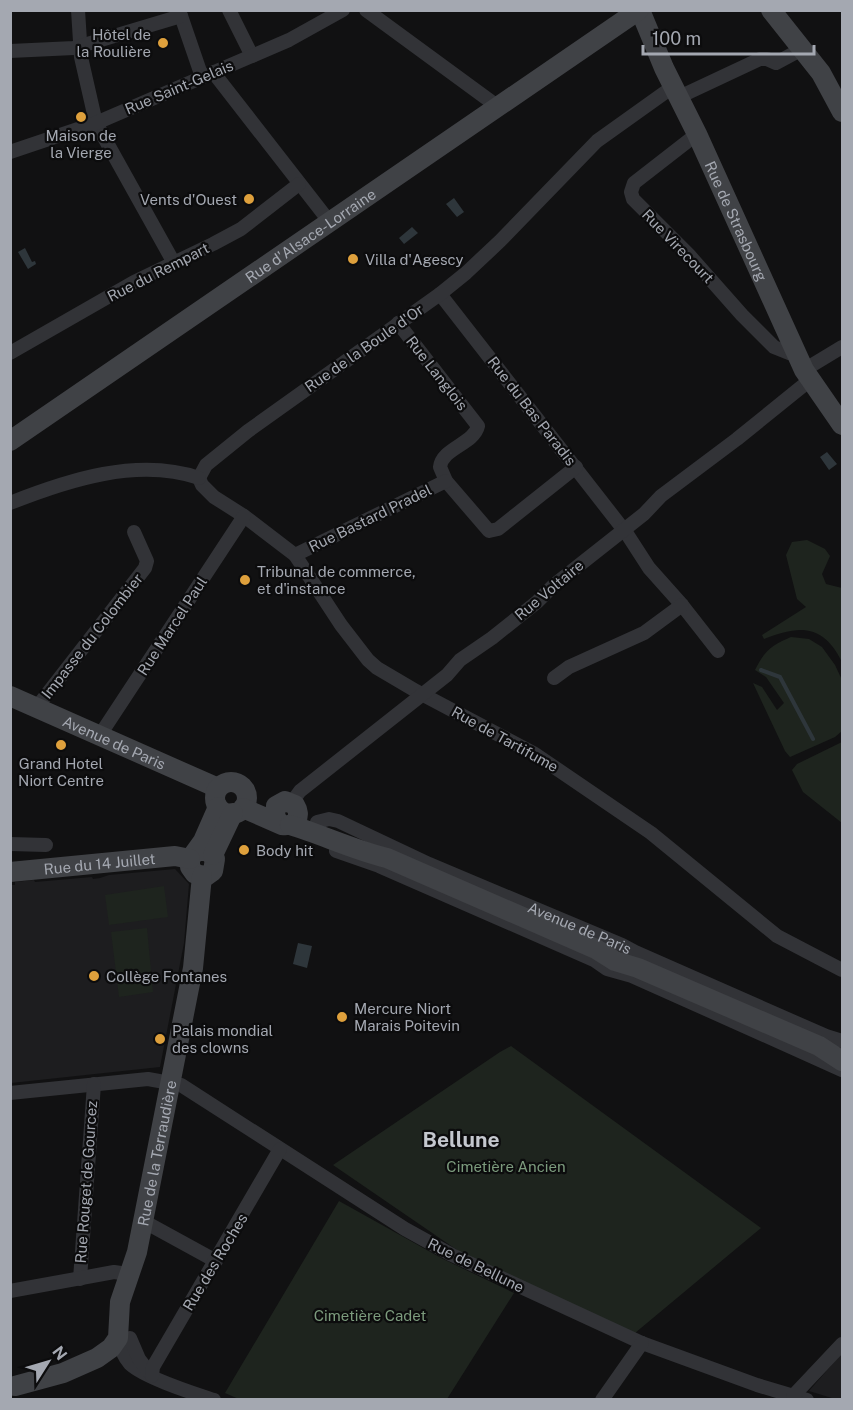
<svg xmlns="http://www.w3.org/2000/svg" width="853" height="1410" font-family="'Public Sans',sans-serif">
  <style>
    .built { fill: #1d1d1f }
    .green { fill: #1e241e }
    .water { fill: #2e363b }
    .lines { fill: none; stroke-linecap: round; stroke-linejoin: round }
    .stream { stroke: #2e363b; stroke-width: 4 }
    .street { stroke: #323337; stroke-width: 14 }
    .secondary { stroke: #404246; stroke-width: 20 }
    .poi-dot { fill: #dea03c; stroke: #0c0c0d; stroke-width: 2 }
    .labels { text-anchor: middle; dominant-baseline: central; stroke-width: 4.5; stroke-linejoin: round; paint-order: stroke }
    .poi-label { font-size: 15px; fill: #a4a8b1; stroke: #0c0c0d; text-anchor: start }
    .street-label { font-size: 15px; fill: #a4a8b1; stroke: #0c0c0d }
    .park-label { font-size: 15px; fill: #7c9b7d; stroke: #0c0c0d }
    .district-label { font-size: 21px; font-weight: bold; fill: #c4c7ce; stroke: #0c0c0d }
  </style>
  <rect width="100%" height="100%" fill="#111112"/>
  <!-- built -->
  <path class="built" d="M175,869L189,884L184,943L160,1067L11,1083L10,885H15V882L34,880L35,882L92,877L93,879L100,878L109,875Z
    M842,1353V1399H835L809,1391Z"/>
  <!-- green -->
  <path class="green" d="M807,540L825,549L830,556L822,574L826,584L842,588V662C823,624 800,625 764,639L762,635L806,607L797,599L786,555L792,542Z
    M791,637L809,639L822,647L835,665L842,680V731L835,737L790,757L785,751L753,683L762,687L777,710L784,703L766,677L755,670C764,651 772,645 791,637Z
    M842,742V823L803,792L792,770L797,764Z
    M164,886L168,917L109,925L105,895Z
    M147,928L153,992L119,997L111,932Z
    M511,1046L761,1228L635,1333L460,1252L333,1165L500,1052Z
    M339,1201L443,1259L514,1293L447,1399L241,1400L225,1393Z"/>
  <!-- water -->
  <path class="water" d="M454,198L464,212L457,217L446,204Z
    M412,227L418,233L404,244L399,238Z
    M25,248L32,262L35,261L36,264L28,269L18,252Z
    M827,452L837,464L829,470L820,457Z
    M298,943L312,946L307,968L293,964Z"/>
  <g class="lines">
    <!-- stream -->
    <path class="stream" d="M761,670L780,677L813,739"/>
    <!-- street -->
    <g class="street">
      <path d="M78,10L81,57L96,123L174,263"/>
      <path d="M179,10L202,77"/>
      <path d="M229,10L252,56"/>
      <path d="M366,10L497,106"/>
      <path d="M10,51L74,48L181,16"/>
      <path d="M213,72L329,221"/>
      <path d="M679,97L760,59H767L776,63L802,49"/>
      <path d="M697,134L634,183L631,192L633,199L689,255L742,315L774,347L789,353H795"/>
      <path d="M10,152L96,123L289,40L343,10"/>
      <path d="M440,294L627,534L649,568L682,605L718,651"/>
      <path d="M398,323L478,426C474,444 442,448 440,467L446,481L489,531L498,529L576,467"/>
      <path d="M10,353L134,282L213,244L241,229L299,184"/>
      <path d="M804,370L842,347"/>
      <path d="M199,478L202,485L214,497L244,516L295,555L341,625L368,660L377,668L416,691L535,754L651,833L777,936L842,970"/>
      <path d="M199,478L206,465L248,431L440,294L466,273L500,241L597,141L674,86"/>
      <path d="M10,503C68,480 138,457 199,478"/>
      <path d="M295,555L446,481"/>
      <path d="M554,678L569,667L644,633L682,605"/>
      <path d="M37,707L145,568L147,561L134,532"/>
      <path d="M100,735L244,516"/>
      <path d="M292,802L300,791L447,675L460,660L492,638L537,602L554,585L644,514L661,496L737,439L810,380"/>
      <path id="s1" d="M317,822L329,819L338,821L429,864L622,945L635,952L826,1036L842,1041"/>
      <path d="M10,844L46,845"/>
      <path d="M336,851L379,866L594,960L607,969L632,976L842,1070"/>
      <path d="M10,1093L148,1079L181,1085L405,1229L452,1255L642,1343L757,1385L807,1400"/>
      <path d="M143,1221L216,1261"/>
      <path d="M80,1279L94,1084"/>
      <path d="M10,1291L114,1272L128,1274"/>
      <path d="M118,1338C120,1348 123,1356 130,1364C145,1378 193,1393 214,1400"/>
      <path d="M130,1338L139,1359L149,1372"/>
      <path d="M152,1376L153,1367L280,1149"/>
      <path d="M793,1396L842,1344"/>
      <path d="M602,1400L642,1343"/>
    </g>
    <!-- secondary -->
    <g class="secondary">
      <path id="s2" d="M640,10L664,68L697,134L804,370L842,425"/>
      <path d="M771,10L821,73L842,112"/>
      <path id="s3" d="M10,441L639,10"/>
      <path id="s4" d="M10,696L218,788"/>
      <circle cx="231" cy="798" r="16"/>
      <path d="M243,808L282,825C296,827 302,816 295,805L285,801L276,806L275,816L279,823"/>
      <path d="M290,825C323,835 354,850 387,858L596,949L615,961L638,968L819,1046L842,1061"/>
      <path d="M197,851H208L215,859L213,871L206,876L195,874L190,867V859L203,841L218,807"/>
      <path d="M213,855L233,813"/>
      <path id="s5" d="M10,872L175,856L190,859"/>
      <path id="s6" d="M15,1386L63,1373L97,1358L111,1348L118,1338L120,1302L137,1252L193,968L202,876"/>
    </g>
  </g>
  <!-- markers -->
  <g class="poi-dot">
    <circle cx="163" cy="43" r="6"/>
    <circle cx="81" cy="117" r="6"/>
    <circle cx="249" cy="199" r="6"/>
    <circle cx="353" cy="259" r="6"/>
    <circle cx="245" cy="580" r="6"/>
    <circle cx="61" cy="745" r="6"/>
    <circle cx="244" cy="850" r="6"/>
    <circle cx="94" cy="976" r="6"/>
    <circle cx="342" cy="1017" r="6"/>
    <circle cx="160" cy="1039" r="6"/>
  </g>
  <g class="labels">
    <!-- poi labels -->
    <g class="poi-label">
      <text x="151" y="34" text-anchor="end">Hôtel de<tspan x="151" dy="17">la Roulière</tspan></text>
      <text x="81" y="135" text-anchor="middle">Maison de<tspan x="81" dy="17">la Vierge</tspan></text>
      <text x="237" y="199" text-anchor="end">Vents d'Ouest</text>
      <text x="365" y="259">Villa d'Agescy</text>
      <text x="257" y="571">Tribunal de commerce,<tspan x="257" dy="17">et d'instance</tspan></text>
      <text x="61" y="763" text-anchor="middle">Grand Hotel<tspan x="61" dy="17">Niort Centre</tspan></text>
      <text x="256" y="850">Body hit</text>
      <text x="106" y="976">Collège Fontanes</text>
      <text x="354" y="1008">Mercure Niort<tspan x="354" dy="17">Marais Poitevin</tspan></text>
      <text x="172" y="1030">Palais mondial<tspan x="172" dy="17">des clowns</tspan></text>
    </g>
    <!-- street labels -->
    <g class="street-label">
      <text transform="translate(179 87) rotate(-23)">Rue Saint-Gelais</text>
      <text stroke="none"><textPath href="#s2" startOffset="232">Rue de Strasbourg</textPath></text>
      <text stroke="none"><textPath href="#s3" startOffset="364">Rue d'Alsace-Lorraine</textPath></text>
      <text transform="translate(678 246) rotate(46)">Rue Virecourt</text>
      <text transform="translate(158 272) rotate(-27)">Rue du Rempart</text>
      <text transform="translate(364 348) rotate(-35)">Rue de la Boule d'Or</text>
      <text transform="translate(437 373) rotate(52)">Rue Langlois</text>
      <text transform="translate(532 411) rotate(52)">Rue du Bas Paradis</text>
      <text transform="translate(370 518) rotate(-26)">Rue Bastard Pradel</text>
      <text transform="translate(549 590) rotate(-40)">Rue Voltaire</text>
      <text transform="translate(172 626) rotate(-57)">Rue Marcel Paul</text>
      <text transform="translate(92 636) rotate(-52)">Impasse du Colombier</text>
      <text transform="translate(505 739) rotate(29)">Rue de Tartifume</text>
      <text stroke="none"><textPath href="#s4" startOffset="114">Avenue de Paris</textPath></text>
      <text stroke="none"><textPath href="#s5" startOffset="90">Rue du 14 Juillet</textPath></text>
      <text stroke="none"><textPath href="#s1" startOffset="286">Avenue de Paris</textPath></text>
      <text stroke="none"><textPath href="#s6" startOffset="306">Rue de la Terraudière</textPath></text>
      <text transform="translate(86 1182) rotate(-86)">Rue Rouget de Gourcez</text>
      <text transform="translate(215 1262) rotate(-59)">Rue des Roches</text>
      <text transform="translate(476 1265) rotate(26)">Rue de Bellune</text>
    </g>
    <!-- park labels -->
    <g class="park-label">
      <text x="506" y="1166">Cimetière Ancien</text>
      <text x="370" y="1315">Cimetière Cadet</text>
    </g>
    <!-- district labels -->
    <g class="district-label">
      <text x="461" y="1139">Bellune</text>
    </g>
  </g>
  <!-- border -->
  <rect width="853" height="1410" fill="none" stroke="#a4a8b1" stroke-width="24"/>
  <!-- north arrow -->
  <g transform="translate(48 1362) rotate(53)" stroke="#0c0c0d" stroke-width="4.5" paint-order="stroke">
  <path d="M0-4.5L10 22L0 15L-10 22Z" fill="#a4a8b1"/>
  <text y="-9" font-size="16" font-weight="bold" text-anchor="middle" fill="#a4a8b1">N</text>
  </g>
  <!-- scale -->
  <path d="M643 45v9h171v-9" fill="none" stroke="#a4a8b1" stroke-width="3"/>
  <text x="652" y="45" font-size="18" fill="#a4a8b1" stroke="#0c0c0d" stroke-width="4.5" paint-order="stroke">100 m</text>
</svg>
